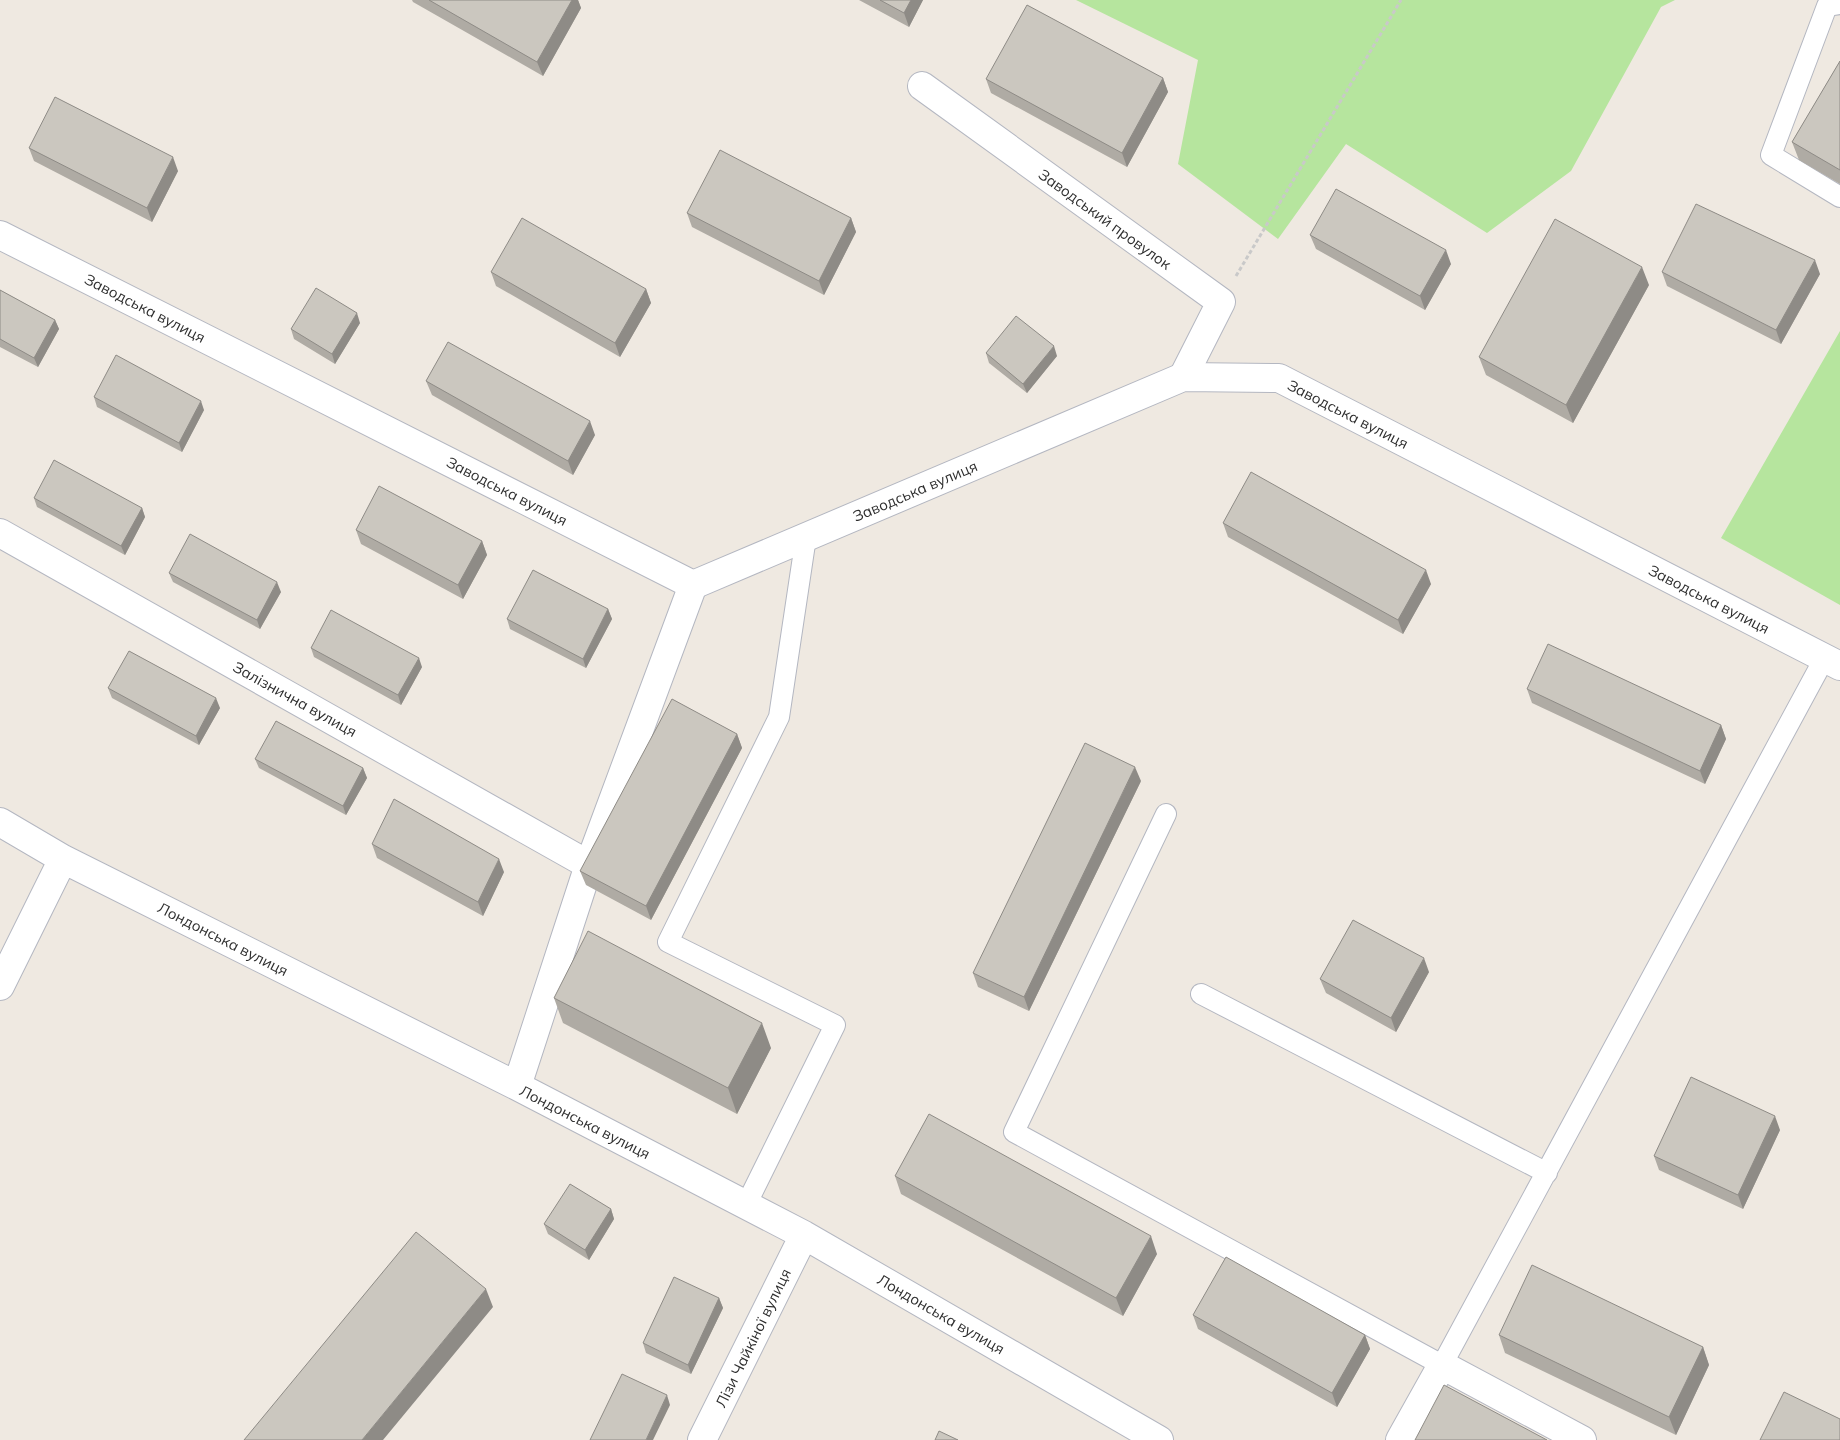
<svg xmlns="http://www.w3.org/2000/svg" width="1840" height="1440" font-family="Mulish,sans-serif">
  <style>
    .green { fill: #b6e59e }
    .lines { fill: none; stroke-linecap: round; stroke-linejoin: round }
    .lane-casing { stroke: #b4b7c1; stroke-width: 22 }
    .street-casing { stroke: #b4b7c1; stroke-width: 30 }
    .secondary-casing { stroke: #b4b7c1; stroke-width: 30 }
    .path { stroke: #c9c9c9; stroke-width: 3; stroke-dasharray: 4 2.5; stroke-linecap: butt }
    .lane { stroke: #fff; stroke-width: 20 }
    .street { stroke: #fff; stroke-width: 28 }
    .secondary { stroke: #fff; stroke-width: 28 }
    .wall { fill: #afaba4 }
    .shaded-wall { fill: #8e8b86 }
    .building { fill: #cbc7bf; stroke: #8e8b86 }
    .labels { text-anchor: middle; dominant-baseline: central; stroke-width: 4; stroke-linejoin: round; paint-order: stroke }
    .street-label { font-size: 15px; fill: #2e2e2e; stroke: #fff }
  </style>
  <rect width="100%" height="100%" fill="#efe9e1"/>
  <!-- green -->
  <path class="green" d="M1076,0H1675L1661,7L1571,171L1487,233L1346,144L1278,239L1178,164L1198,60Z
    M1840,331V605L1721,538Z"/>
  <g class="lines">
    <!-- lane casing -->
    <g class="lane-casing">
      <path id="lane" d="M1840,4L1827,6L1771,155L1840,197
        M1166,814L1014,1132L1442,1365L1824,659
        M1201,994L1547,1173
        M746,1205L835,1025L668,942L779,717L806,537"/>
    </g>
    <!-- street casing -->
    <g class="street-casing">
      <path id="street" d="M922,86L1221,302L1183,377
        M0,533L589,865
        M0,822L63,859L517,1086L804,1235L1159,1440
        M0,986L63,859
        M517,1086L589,865L693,585
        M702,1440L804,1235
        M1400,1440L1442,1365L1582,1440"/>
    </g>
    <!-- secondary casing -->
    <g class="secondary-casing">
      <path id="secondary" d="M0,235L693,585L1183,377L1279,378L1840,666"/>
    </g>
    <!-- path -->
    <path class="path" d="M1236,276L1401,0"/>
    <!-- lane -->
    <use href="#lane" class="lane"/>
    <!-- street -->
    <use href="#street" class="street"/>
    <!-- secondary -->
    <use href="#secondary" class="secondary"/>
  </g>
  <!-- wall -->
  <path class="wall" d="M412,0H578L581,8L543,76L413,2Z
    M859,0H923L909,27Z
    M1840,61V184L1799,160L1792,142Z
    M1163,78L1168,92L1127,167L991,93L986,79Z
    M29,148L178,171L152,222L34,161Z
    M687,213L851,218L856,232L824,295L692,227Z
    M1310,235L1451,264L1425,310L1316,249Z
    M491,272L646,289L651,303L620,357L496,286Z
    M1662,272L1820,274L1781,344L1667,286Z
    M1649,285L1573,423L1486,375L1479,357Z
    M0,290L55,320L59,329L38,367L0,347Z
    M360,323L335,364L294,339L291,329Z
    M986,353L1057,356L1027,393L989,363Z
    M426,381L595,435L573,475L432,395Z
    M94,397L204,410L182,452L97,407Z
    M34,498L142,508L145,517L125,555L37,507Z
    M1223,523L1431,584L1403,634L1228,537Z
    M356,530L482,541L487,555L463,599L361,544Z
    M169,573L281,592L260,629L173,582Z
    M608,609L612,619L586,668L510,629L507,619Z
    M311,648L422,667L401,705L314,657Z
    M108,688L220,708L199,745L112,698Z
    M1527,689L1721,725L1726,739L1705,784L1532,703Z
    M737,734L742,748L651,920L586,885L580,871Z
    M255,759L363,768L367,778L346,815L259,768Z
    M1141,781L1029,1011L978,987L973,973Z
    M372,844L504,872L483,916L377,858Z
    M1429,972L1396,1032L1326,993L1320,979Z
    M554,998L771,1048L737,1114L563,1023Z
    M1780,1130L1743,1209L1659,1170L1654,1156Z
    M895,1176L1157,1254L1123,1316L901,1194Z
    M611,1209L614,1219L589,1260L548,1234L544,1224Z
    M719,1298L723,1308L691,1374L646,1353L643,1343Z
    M1193,1315L1365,1335L1370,1349L1337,1407L1198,1329Z
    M1499,1335L1703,1347L1709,1365L1676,1435L1505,1353Z"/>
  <!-- shaded-wall -->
  <path class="shaded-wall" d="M572,0H578L581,8L543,76L537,62Z
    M911,0H923L909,27L904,13Z
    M1163,78L1168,92L1127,167L1122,153Z
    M173,157L178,171L152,222L147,208Z
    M851,218L856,232L824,295L819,281Z
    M1446,250L1451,264L1425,310L1420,296Z
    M1815,260L1820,274L1781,344L1776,330Z
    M1642,267L1649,285L1573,423L1566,405Z
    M646,289L651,303L620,357L615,343Z
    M357,313L360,323L335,364L332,354Z
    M55,320L59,329L38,367L34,358Z
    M1054,346L1057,356L1027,393L1023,384Z
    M201,401L204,410L182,452L179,443Z
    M590,421L595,435L573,475L568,461Z
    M142,508L145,517L125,555L121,546Z
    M482,541L487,555L463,599L458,585Z
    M1426,570L1431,584L1403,634L1398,620Z
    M277,582L281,592L260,629L257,620Z
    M608,609L612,619L586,668L583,659Z
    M419,658L422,667L401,705L398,695Z
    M216,698L220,708L199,745L196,736Z
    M1721,725L1726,739L1705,784L1700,771Z
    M737,734L742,748L651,920L646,906Z
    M1135,767L1141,781L1029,1011L1024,997Z
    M363,768L367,778L346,815L343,806Z
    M499,859L504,872L483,916L478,902Z
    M1424,958L1429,972L1396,1032L1391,1018Z
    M762,1023L771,1048L737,1114L728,1088Z
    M1775,1116L1780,1130L1743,1209L1738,1195Z
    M611,1209L614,1219L589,1260L585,1250Z
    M1151,1236L1157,1254L1123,1316L1116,1298Z
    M486,1289L493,1307L383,1440H362Z
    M719,1298L723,1308L691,1374L688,1365Z
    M1365,1335L1370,1349L1337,1407L1332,1393Z
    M1703,1347L1709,1365L1676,1435L1669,1417Z
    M667,1395L670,1405L653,1440H646Z"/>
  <!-- building -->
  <path class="building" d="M429,0H572L537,62Z
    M880,0H911L904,13Z
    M1027,5L1163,78L1122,153L986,79Z
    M1840,61V170L1792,142Z
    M55,97L173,157L147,208L29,148Z
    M720,150L851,218L819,281L687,213Z
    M1336,189L1446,250L1420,296L1310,235Z
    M1696,204L1815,260L1776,330L1662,272Z
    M522,218L646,289L615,343L491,272Z
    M1555,219L1642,267L1566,405L1479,357Z
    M316,288L357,313L332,354L291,329Z
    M0,290L55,320L34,358L0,339Z
    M1016,316L1054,346L1023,384L986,353Z
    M448,342L590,421L568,461L426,381Z
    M116,355L201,401L179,443L94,397Z
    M54,460L142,508L121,546L34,498Z
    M1251,472L1426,570L1398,620L1223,523Z
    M379,486L482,541L458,585L356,530Z
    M190,534L277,582L257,620L169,573Z
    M533,570L608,609L583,659L507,619Z
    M331,610L419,658L398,695L311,648Z
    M1548,644L1721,725L1700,771L1527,689Z
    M129,651L216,698L196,736L108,688Z
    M672,699L737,734L646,906L580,871Z
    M276,721L363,768L343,806L255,759Z
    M1085,743L1135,767L1024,997L973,973Z
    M394,799L499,859L478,902L372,844Z
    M1353,920L1424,958L1391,1018L1320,979Z
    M588,931L762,1023L728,1088L554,998Z
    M1691,1077L1775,1116L1738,1195L1654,1156Z
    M929,1114L1151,1236L1116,1298L895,1176Z
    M570,1184L611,1209L585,1250L544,1224Z
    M416,1232L486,1289L362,1440H244Z
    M1226,1257L1365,1335L1332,1393L1193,1315Z
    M1532,1265L1703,1347L1669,1417L1499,1335Z
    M674,1277L719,1298L688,1365L643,1343Z
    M622,1374L667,1395L646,1440H590Z
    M1444,1385L1547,1440H1415Z
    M1784,1392L1840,1419V1440H1760Z
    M939,1431L958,1440H935Z"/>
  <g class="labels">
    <!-- street labels -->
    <g class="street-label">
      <text transform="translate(1105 219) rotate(36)">Заводський провулок</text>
      <text transform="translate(145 308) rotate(27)">Заводська вулиця</text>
      <text transform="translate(1348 414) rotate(27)">Заводська вулиця</text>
      <text transform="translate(507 491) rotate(27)">Заводська вулиця</text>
      <text transform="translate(915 491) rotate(-23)">Заводська вулиця</text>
      <text transform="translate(1709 599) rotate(27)">Заводська вулиця</text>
      <text transform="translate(295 699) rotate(29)">Залізнична вулиця</text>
      <text transform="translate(223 939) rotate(27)">Лондонська вулиця</text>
      <text transform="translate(585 1122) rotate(27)">Лондонська вулиця</text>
      <text transform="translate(941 1314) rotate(30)">Лондонська вулиця</text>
      <text transform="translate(753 1338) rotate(-64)">Лізи Чайкіної вулиця</text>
    </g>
  </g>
</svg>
